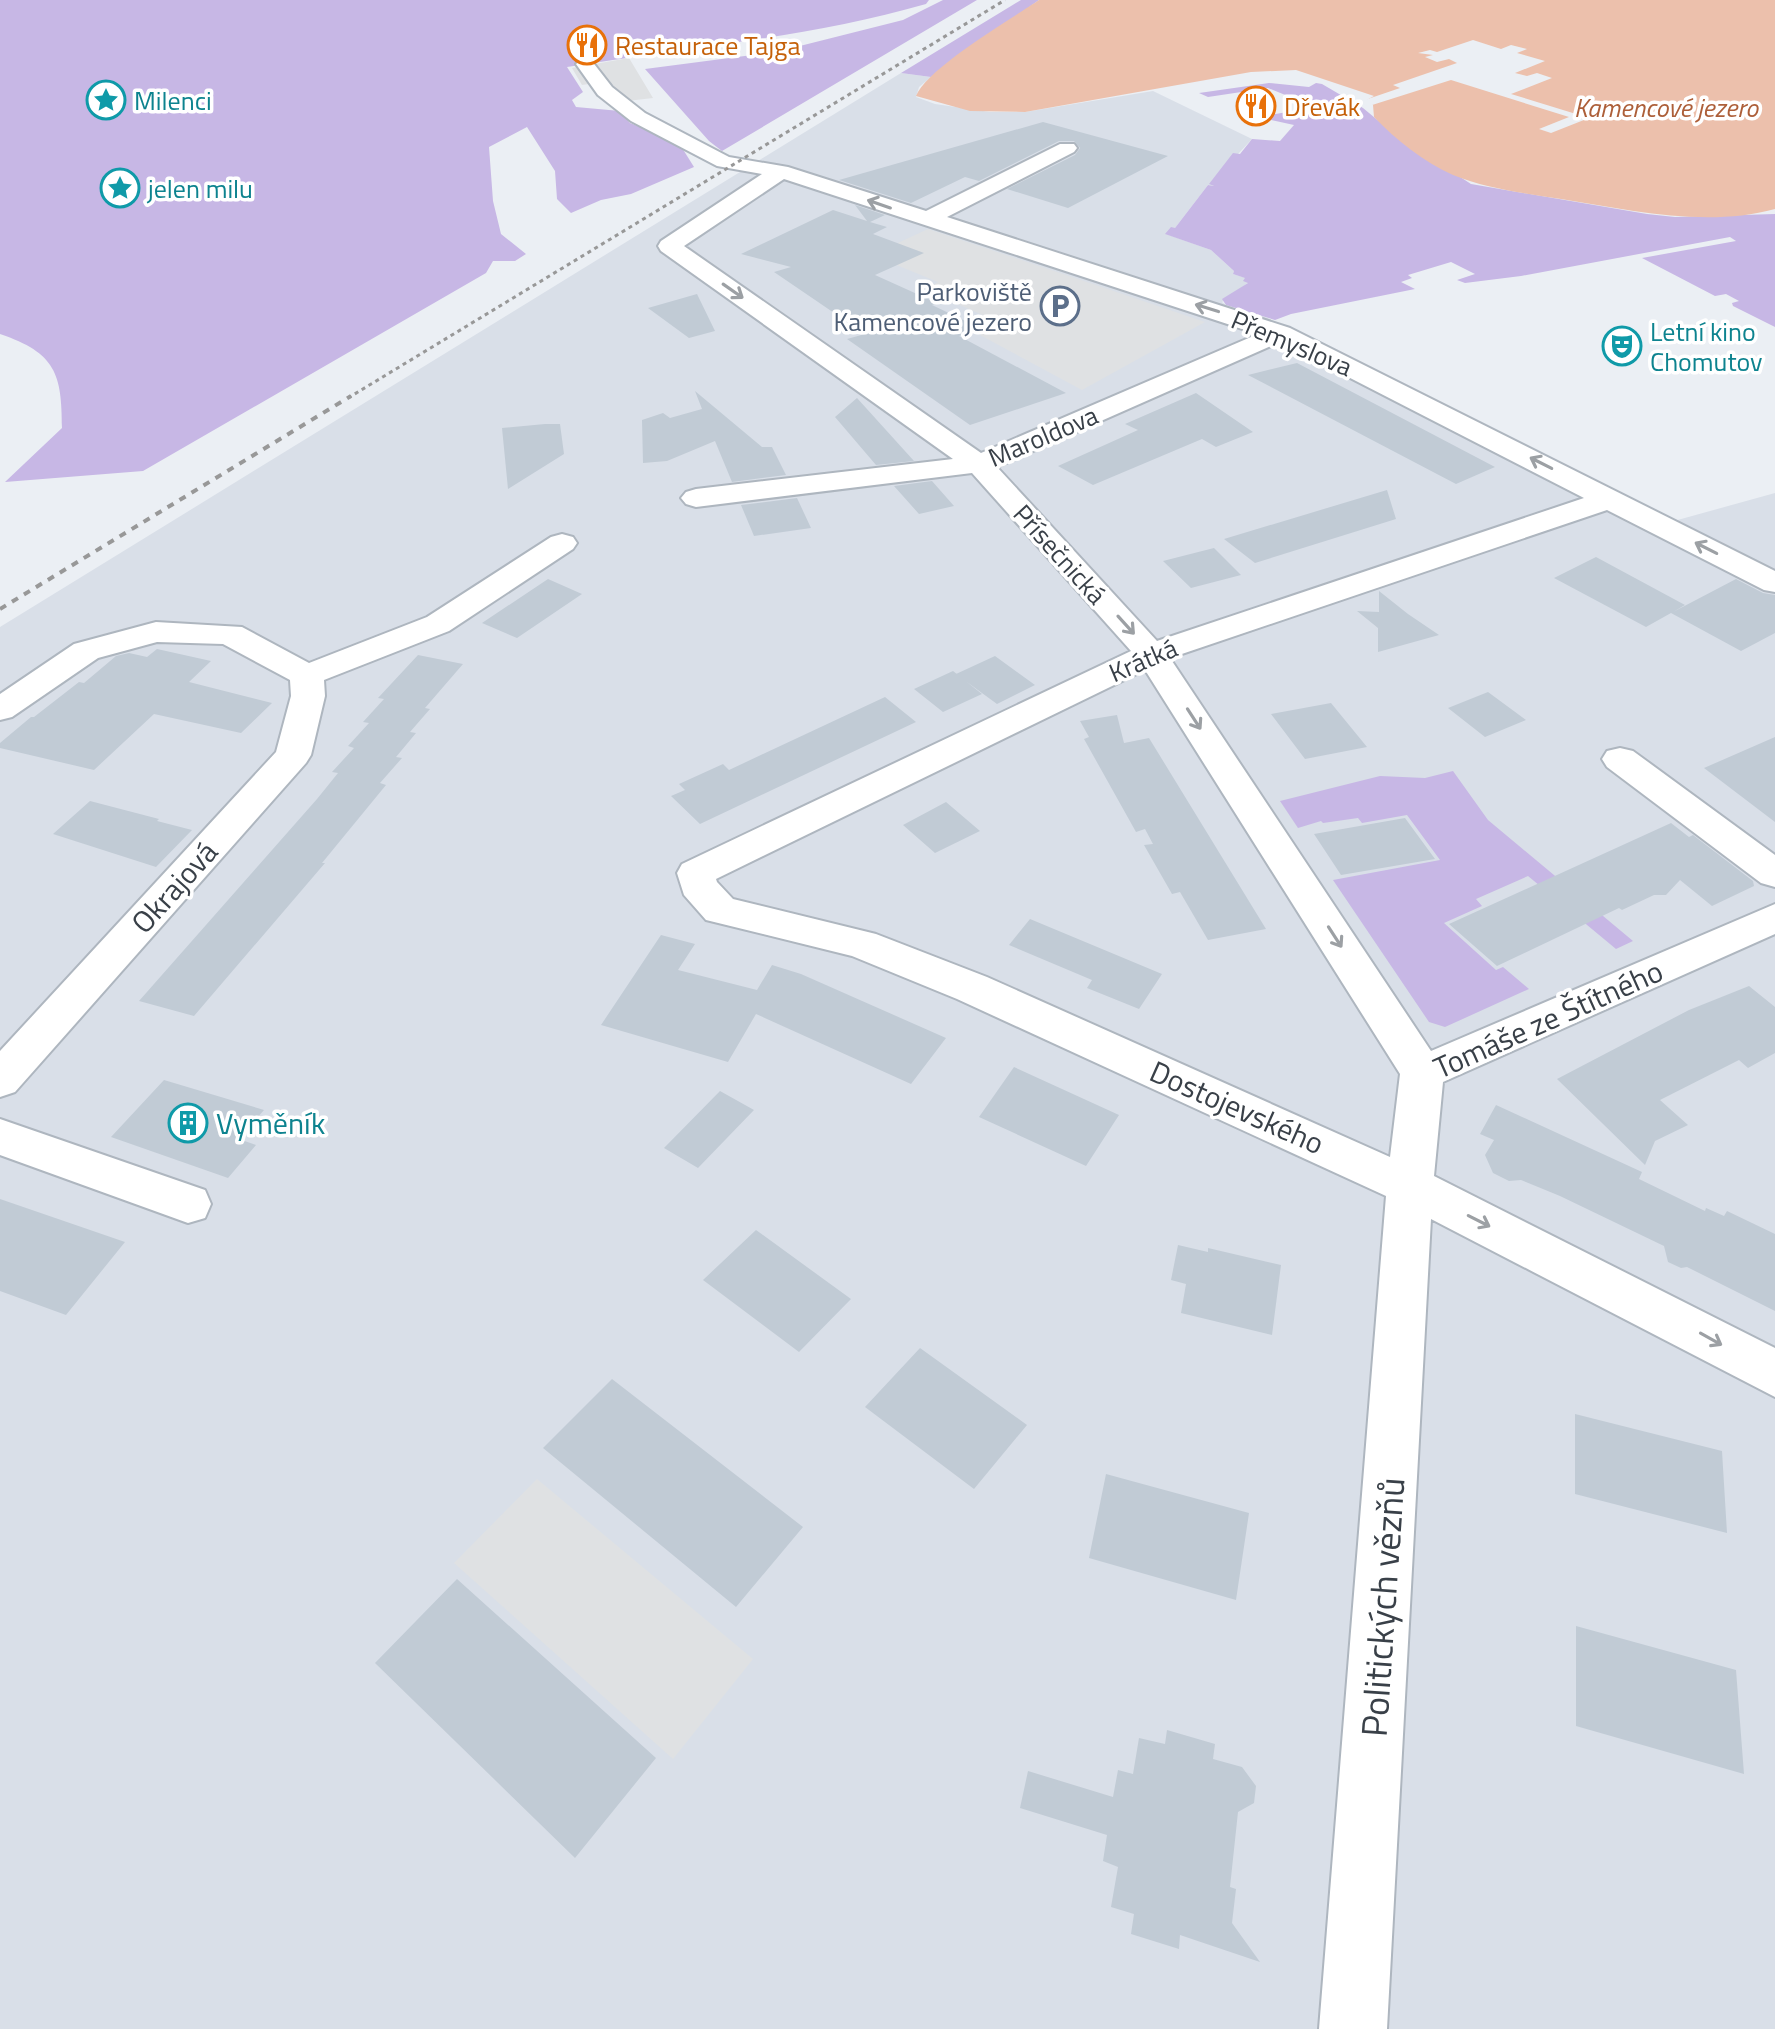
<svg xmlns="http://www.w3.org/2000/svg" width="1775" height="2029" font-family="'Titillium Web',sans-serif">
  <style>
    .residential { fill: #d9dfe8 }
    .green { fill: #c7b7e5 }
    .parking { fill: #dfe1e3 }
    .water { fill: #ecc0ac }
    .pier { fill: #ebeff4 }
    .building { fill: #c1cbd5 }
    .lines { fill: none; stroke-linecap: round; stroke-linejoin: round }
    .street-casing { stroke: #aeb6bf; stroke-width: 4 }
    .street { fill: #fff; fill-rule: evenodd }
    .rail-far1 { stroke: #989898; stroke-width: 3; stroke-dasharray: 4 4; stroke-linecap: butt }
    .rail { stroke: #989898; stroke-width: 4; stroke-dasharray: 7 7; stroke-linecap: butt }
    .oneway { stroke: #9ca0a4 }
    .labels { text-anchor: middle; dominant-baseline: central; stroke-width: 7; stroke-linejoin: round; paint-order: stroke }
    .far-food-label { font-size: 26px; fill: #c56008; stroke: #fff; text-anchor: start }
    .far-culture-label { font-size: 26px; fill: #0d838f; stroke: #fff; text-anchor: start }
    .far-water-label { font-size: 26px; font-style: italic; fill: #ad5f39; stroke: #fff }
    .far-service-label { font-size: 26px; fill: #4e5e75; stroke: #fff; text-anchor: end }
    .far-street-label { font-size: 26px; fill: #394048; stroke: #fff }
    .street-label { font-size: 30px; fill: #394048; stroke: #fff }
    .culture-label { font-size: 30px; fill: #0d838f; stroke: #fff; text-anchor: start }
    .near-street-label { font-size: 36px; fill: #394048; stroke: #fff }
  </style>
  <rect width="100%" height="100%" fill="#ebeff4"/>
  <!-- residential -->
  <path class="residential" d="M901,73L931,77L919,87L916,97L935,104L990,112H1025L1153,91L1252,139L1210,184L1214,186L1208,185L1175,228L1166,234L1211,250L1234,271L1233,274L1246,278L1249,282L1222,302L1226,305L1268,318L1674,521L1775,493V2029H0V627Z"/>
  <!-- green -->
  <path class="green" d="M0,0H929L926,4C808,38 687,47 567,67L583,92L572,100L576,107L620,111L630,123L679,143L694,167L631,194L601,200L571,213L557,199L555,171L527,127L489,147L493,201L501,234L526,254L515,261H493L486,273L143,471L5,482L62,428C62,374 56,353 0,334Z
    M943,0H977L722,151L709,141L645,69L776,52L903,20Z
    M1021,0H1039L931,77L901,73Z
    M1269,83L1309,87L1316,83L1322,84L1363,108L1422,157L1428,156L1471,184L1647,214L1675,217L1775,214V327L1733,306L1732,303L1739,301L1726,294L1715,296L1642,258L1736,241L1730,237L1521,276L1465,283L1457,280L1475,274L1451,262L1408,275L1412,278L1401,282L1415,289L1291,314L1275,320L1226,305L1222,299L1248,283L1243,281L1245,278L1233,274L1234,271L1211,250L1165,234L1171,227L1175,228L1208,185L1214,186L1209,184L1233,153L1240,154L1252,139L1280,141L1294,125L1258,117L1304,109L1296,104L1300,101L1268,88L1208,97L1199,93Z
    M1453,771L1488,820L1633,941L1616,949L1528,876L1476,899L1482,906L1444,923L1496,970L1503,967L1529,989L1445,1027L1429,1022L1333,880L1440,860L1407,815L1362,823L1358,818L1323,823L1321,821L1298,828L1280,801L1380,776L1425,778Z"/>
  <!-- parking -->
  <path class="parking" d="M629,58L653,98L627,101L609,81L582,85L572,68Z
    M928,229L1093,284L1205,322L1082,390L980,335L999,322L925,290L938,282L872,255Z
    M537,1479L753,1659L673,1759L454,1563Z"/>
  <!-- water -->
  <path class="water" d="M1039,0H1775V209C1706,228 1630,210 1561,199C1525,193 1487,189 1453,175C1424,162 1396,140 1374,117L1373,105L1363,102L1374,96L1296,70L1251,72L1025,112L970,111L916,96C927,68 1011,19 1039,0Z"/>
  <!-- pier -->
  <path class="pier" d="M1473,40L1501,49L1511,45L1527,49L1517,53L1545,61L1515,73L1527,76L1537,73L1552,78L1511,94L1589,118L1551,133L1539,129L1569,117L1451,80L1369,106L1359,102L1400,88L1393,85L1457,63L1449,59L1437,62L1425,57L1433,55L1418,53L1430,50L1437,52Z"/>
  <!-- building -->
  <path class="building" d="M1043,122L1168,156L1068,208L1007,189L1075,155L1080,148L1074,141H1059L979,181L965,177L911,203L839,180Z
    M855,205L885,215L870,222L887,227L873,234L924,253L875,275L937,303L932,305L980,328L959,336L1066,393L970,425L847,339L865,334L774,272L791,267L741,254L833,210L867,221Z
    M697,294L715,331L689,338L648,308Z
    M1297,363L1495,467L1456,484L1248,375Z
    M695,391L762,447H772L786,475L732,482L715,441L667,461L643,463L642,420L663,413L670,418L702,409Z
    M1196,393L1253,432L1216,447L1202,439L1093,485L1058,466L1138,430L1125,424Z
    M857,398L914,461L876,465L835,417Z
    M545,424H560L564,454L508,489L502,428Z
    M932,481L954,506L919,514L894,486Z
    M1387,490L1396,519L1255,563L1224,539Z
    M797,498L811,528L754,536L741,505Z
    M1214,548L1241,575L1191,588L1163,561Z
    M1596,557L1685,605L1673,612L1736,579L1763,593L1775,595V633L1741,651L1671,613L1646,627L1554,578Z
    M548,579L582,594L517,638L482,623Z
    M1379,591L1408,614L1439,635L1378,652V628L1357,611L1379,612Z
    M157,649L211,661L189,682L272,703L241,733L154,714L94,770L0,748V743L31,717H34L79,682L84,683L116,656L129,653L147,657Z
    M418,655L463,664L425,708L430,709L410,732L416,733L396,757L402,758L380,783L386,785L322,863H325L194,1016L139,1001L317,799L338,773L332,772L354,748L348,746L369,723L363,722L384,699L378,698Z
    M995,656L1035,685L997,704L956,674Z
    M953,671L982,694L943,712L914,689Z
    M1488,692L1526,720L1485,737L1448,708Z
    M885,697L916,722L700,824L671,796L685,790L679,784L723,764L729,770Z
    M1331,703L1367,747L1305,759L1271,714Z
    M1117,715L1124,743L1149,738L1266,929L1208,940L1180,892L1172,894L1144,845L1153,844L1145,829L1136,832L1084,739L1089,737L1080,721Z
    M1775,737V822L1704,768Z
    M90,801L159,819L157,821L192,830L156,867L53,834Z
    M946,802L980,831L935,853L903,825Z
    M1405,818L1435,859L1341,875L1314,834Z
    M1671,823L1689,837L1693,835L1753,881L1754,886L1712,906L1680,880L1666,895H1654L1622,910L1619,908L1497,966L1449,924Z
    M1030,919L1162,974L1139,1009L1087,988L1092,980L1009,945Z
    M661,935L695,944L678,970L757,990L772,965L801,974L946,1038L911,1084L756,1014L728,1062L601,1025Z
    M1749,986L1775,1007V1053L1748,1068L1739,1060L1660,1100L1688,1125L1655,1141L1645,1165L1557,1079L1689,1010Z
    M1014,1067L1119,1115L1086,1166L979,1117Z
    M164,1080L264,1110L239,1139L256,1145L228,1178L111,1137Z
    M720,1091L754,1110L698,1168L664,1148Z
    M1496,1105L1642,1172L1639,1179L1705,1211L1706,1208L1724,1216L1727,1211L1775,1234V1311L1687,1267L1681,1268L1668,1262L1664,1246L1560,1196L1521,1180L1509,1181L1493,1173L1485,1155L1494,1140L1480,1134Z
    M0,1199L125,1242L66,1315L0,1291Z
    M756,1230L851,1299L799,1352L703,1280Z
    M1178,1245L1208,1252V1248L1281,1265L1272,1335L1181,1313L1186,1284L1171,1280Z
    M920,1348L1027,1425L974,1489L865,1407Z
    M612,1379L803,1527L736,1607L543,1448Z
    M1575,1414L1722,1451L1727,1533L1575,1494Z
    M1106,1474L1249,1513L1236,1600L1089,1558Z
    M457,1579L656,1758L575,1858L375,1663Z
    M1576,1626L1736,1670L1744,1774L1576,1726Z
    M1167,1730L1215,1744L1213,1759L1242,1767L1256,1786L1254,1803L1238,1812L1230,1887L1236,1889L1232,1923L1260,1962L1180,1935L1179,1949L1131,1934L1134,1914L1111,1907L1118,1867L1103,1861L1107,1835L1020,1808L1028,1771L1113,1797L1118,1770L1133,1774L1139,1738L1165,1744Z"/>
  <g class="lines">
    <!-- street casing -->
    <g class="street-casing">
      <path id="street" d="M585,58L591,60L612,87L645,113L729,157L788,167L926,211L1060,144H1074L1077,148L1074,152L947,217L1290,328L1775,571V592L1764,590L1607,510L1170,658L1431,1051L1775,904V934L1443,1082L1434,1176L1775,1348V1397L1431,1219L1387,2029H1319L1386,1196L957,999L852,956L706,920L684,895L677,873L682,864L1131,651L972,473L696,507L686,504L681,498L686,492L696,489L953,459L661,251L658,246L661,241L762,174L717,166L631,121L598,95L576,64ZM784,179L1258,334L981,453L684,246ZM1280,342L1584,498L1157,641L997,467ZM1145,670L1400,1074L1390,1157L987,977L876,934L733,899L717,882L716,879Z
        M562,534L573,537L577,543L573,549L449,631L324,680L325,696L311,755L306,763L15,1092L0,1097V1051L276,752L291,696L290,680L223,644L157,642L98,658L12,717L0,720V694L74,644L156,622L242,627L309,663L427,617L551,537Z
        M1620,748L1633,751L1775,855V887L1761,883L1607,767L1602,759L1607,751Z
        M0,1119L205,1190L211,1204L205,1218L188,1223L0,1155Z"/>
    </g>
    <!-- street -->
    <use href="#street" class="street"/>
    <!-- rail-far1 -->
    <path class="rail-far1" d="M348,398L1005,0"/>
    <!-- rail -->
    <path class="rail" d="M0,609L351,396"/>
  </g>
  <!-- one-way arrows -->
  <defs><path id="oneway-shaft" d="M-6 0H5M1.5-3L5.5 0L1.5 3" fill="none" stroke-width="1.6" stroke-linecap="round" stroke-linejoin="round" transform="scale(2)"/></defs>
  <g class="oneway">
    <use href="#oneway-shaft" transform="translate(879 204) rotate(-161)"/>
    <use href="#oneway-shaft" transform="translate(733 291) rotate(35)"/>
    <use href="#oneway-shaft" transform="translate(1207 308) rotate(-163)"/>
    <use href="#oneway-shaft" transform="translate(1541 463) rotate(-153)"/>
    <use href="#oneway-shaft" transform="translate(1706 548) rotate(-153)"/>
    <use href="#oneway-shaft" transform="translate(1126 625) rotate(48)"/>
    <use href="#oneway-shaft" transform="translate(1194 719) rotate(57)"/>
    <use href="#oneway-shaft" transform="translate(1335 937) rotate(57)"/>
    <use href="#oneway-shaft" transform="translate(1479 1221) rotate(27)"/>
    <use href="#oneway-shaft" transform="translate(1711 1339) rotate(29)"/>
  </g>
  <!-- icons -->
  <defs>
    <g id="restaurant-ring" transform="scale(2)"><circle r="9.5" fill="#fff" stroke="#e8710a" stroke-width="1.5"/><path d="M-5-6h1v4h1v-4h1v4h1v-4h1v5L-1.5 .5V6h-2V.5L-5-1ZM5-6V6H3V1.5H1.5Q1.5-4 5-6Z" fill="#e8710a"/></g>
    <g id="sight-ring" transform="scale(2)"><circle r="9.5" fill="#fff" stroke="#0f9aa8" stroke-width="1.5"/><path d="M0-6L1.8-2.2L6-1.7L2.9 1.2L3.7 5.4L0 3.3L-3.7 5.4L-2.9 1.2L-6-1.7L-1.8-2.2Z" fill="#0f9aa8"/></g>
    <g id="parking-ring" transform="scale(2)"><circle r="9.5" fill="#fff" stroke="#5c6f8a" stroke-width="1.5"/><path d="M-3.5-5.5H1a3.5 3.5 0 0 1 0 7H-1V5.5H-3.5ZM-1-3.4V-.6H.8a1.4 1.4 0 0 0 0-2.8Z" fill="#5c6f8a"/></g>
    <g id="theatre-ring" transform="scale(2)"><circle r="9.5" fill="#fff" stroke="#0f9aa8" stroke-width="1.5"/><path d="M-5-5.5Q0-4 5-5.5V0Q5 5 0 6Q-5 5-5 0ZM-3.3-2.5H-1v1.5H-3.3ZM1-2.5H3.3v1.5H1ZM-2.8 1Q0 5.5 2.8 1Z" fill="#0f9aa8"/></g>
    <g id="building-ring" transform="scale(2)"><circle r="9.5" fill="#fff" stroke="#0f9aa8" stroke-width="1.5"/><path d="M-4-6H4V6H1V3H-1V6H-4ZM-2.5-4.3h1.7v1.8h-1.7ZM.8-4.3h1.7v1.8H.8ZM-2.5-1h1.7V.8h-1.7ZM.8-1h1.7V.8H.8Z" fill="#0f9aa8"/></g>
  </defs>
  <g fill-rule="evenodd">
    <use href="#restaurant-ring" x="587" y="45"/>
    <use href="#sight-ring" x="106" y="100"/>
    <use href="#restaurant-ring" x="1256" y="106"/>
    <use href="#sight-ring" x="120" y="188"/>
    <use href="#parking-ring" x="1060" y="306"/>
    <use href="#theatre-ring" x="1622" y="346"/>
    <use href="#building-ring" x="188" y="1123"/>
  </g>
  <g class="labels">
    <!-- far-food labels -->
    <g class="far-food-label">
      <text x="615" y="45">Restaurace Tajga</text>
      <text x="1284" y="106">Dřevák</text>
    </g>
    <!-- far-culture labels -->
    <g class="far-culture-label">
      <text x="134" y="100">Milenci</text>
      <text x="148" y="188">jelen milu</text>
      <text x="1650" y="331">Letní kino<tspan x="1650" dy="30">Chomutov</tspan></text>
    </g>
    <!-- far-water labels -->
    <g class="far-water-label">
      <text x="1666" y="107">Kamencové jezero</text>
    </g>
    <!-- far-service labels -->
    <g class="far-service-label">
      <text x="1032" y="291">Parkoviště<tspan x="1032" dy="30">Kamencové jezero</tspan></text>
    </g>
    <!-- far-street labels -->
    <g class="far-street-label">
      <text transform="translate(1292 343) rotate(23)">Přemyslova</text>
      <text transform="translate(1043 436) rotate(-23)">Maroldova</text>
      <text transform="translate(1060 554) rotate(48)">Přísečnická</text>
      <text transform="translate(1143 660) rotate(-23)">Krátká</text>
    </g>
    <!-- street labels -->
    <g class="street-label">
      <text transform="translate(174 887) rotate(-48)">Okrajová</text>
      <text transform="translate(1548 1019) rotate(-24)">Tomáše ze Štítného</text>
      <text transform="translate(1237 1107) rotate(24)">Dostojevského</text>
    </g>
    <!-- culture labels -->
    <g class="culture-label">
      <text x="216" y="1123">Vyměník</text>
    </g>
    <!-- near-street labels -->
    <g class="near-street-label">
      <text transform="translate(1382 1607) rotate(-86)">Politických vězňů</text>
    </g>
  </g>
</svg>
